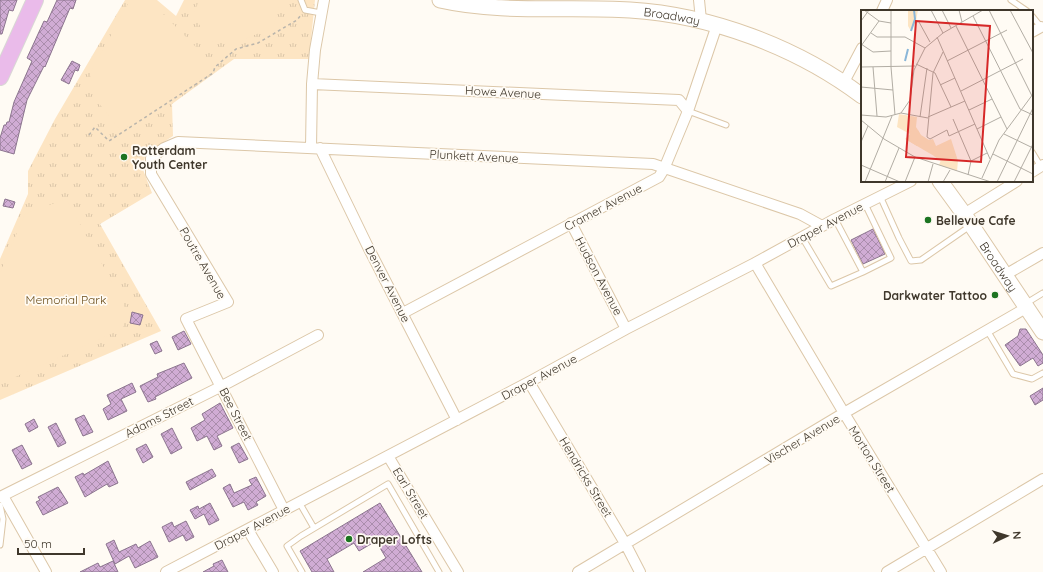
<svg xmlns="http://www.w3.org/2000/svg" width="1043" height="572" font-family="Quicksand,sans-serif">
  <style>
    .grass { fill: url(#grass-tufts) }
    .pitch { fill: #fde5c3 }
    .building { fill: url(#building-cross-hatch); stroke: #8b748e }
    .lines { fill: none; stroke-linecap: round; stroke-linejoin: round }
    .lane-casing { stroke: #dcc7a8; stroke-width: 7 }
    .street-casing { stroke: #dcc7a8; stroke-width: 12 }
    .secondary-casing { stroke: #dcc7a8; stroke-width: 17 }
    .primary-casing { stroke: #d9d7d5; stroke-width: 18 }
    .path { stroke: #b9b4ab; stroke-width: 1.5; stroke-dasharray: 3 3; stroke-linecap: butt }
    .lane { stroke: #fff; stroke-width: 5 }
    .street { stroke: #fff; stroke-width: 10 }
    .secondary { stroke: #fff; stroke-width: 15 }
    .primary { stroke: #eabbea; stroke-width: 16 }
    .poi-dot { fill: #1c7421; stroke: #fffbf4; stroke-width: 1.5 }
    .labels { text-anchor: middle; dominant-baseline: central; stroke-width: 3.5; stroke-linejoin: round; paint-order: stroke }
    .street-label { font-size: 12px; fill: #3f372b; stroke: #fffbf4 }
    .poi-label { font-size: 12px; font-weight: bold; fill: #3f372b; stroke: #fffbf4; text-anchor: start }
    .park-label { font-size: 12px; fill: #6c4e1a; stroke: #fffbf4 }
    .inset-river { fill: none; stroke: #8ab6d8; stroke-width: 2 }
    .inset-road { fill: none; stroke: #b2ada4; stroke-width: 1 }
    .view { fill: #d62828; fill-opacity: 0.15; stroke: #d62828; stroke-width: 2 }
    .inset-edge { fill: none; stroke: #3f372b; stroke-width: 2 }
  </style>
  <defs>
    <pattern id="grass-tufts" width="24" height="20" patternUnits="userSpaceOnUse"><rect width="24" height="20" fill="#fde5c3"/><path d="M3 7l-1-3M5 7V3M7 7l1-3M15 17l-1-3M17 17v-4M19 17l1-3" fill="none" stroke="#dac5a8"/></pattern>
    <pattern id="building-cross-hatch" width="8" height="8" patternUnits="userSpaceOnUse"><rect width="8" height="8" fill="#d0acd4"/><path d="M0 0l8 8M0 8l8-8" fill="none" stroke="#aa8dac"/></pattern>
  </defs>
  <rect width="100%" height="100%" fill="#fffbf4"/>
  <!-- grass -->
  <path class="grass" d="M125,0H157L176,16L184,0H315L309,59H234L172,104L173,136L146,154L142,167L152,193L100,224L161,331L0,400V259L28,194V171L55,119Z"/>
  <!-- pitch -->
  <path class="pitch" d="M130,0H149L211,62L212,73L121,131L94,97L90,74Z
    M199,0H276L279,8L273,27L231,45L207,40L194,14Z
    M66,199L114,286L128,314L122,329L4,382L0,374V273L25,214Z"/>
  <!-- building -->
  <path class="building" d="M0,0H17L13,11L9,10L2,34H0Z
    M57,0H76L73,9L70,8L45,67L44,66L27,100L14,154L0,150V138L4,125H6L7,122H9L14,102L32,61L27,58L44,21L47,22Z
    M72,61L80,65L78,71L75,70L69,84L61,80Z
    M5,199L15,202L13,208L3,206Z
    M873,229L885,254L863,264L851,240Z
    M132,312L143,315L140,325L130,323Z
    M1020,329H1026L1043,355V363L1038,366L1033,358L1020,366L1005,345L1018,336Z
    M184,331L191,344L178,350L172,337Z
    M157,341L162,351L155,354L150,344Z
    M184,363L192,378L155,397L156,399L148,402L140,386L158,377L157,374Z
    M132,383L136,392L121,399L127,411L108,420L103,409L111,404L107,395Z
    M1043,388V400L1035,405L1030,396Z
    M220,403L233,428L217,436L222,446L214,450L207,436L197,441L191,428L205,420L202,414Z
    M84,415L93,432L83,436L75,419Z
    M34,419L38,427L29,432L25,424Z
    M56,423L66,443L58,447L48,427Z
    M172,428L182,448L171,454L161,434Z
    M239,443L248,459L239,463L231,447Z
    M146,444L153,457L143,463L136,449Z
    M22,445L32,464L22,469L12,450Z
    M108,461L118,483L109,487L107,484L85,497L75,477L83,473L84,475Z
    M212,469L216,476L190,490L186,482Z
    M256,477L266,496L256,502L258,505L248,510L244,502L233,507L223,488L230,484L234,493L252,485L249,480Z
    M58,487L68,503L43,515L36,502L40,500L38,497Z
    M210,503L219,520L209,525L204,514L195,519L190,510L198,506L199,509Z
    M380,503L422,572H363L386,558L376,541L359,551L354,543L327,559L334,572H312L300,551Z
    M186,521L194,537L186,541L183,535L169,542L162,527L172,522L174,527Z
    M114,540L119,552L136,544L138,548L150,541L158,557L135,568L129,556L115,564L106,544Z
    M222,560L228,572H203L214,566L213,564Z
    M113,561L118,572H80L98,563L100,567Z"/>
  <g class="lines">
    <!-- lane casing -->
    <g class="lane-casing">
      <path id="lane" d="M301,0L305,10L321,13
        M1011,0L1027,11
        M1032,16L1041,27
        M688,111L726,125
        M1032,152L1041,167
        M880,196L899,238L911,261L921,260L970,226
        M802,237L831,286L863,272L835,219
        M863,272L891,258L865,204
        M1025,304L1043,293
        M987,330L1013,374L1032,379L1043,373
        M299,502L314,528
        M0,505L3,519L0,545
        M302,572L287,546L301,536L388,484L439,572"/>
    </g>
    <!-- street casing -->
    <g class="street-casing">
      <path id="street" d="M699,0L701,20
        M882,11L887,0
        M1032,32L1041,27
        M844,82L862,48
        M312,84L679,100L688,111
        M311,148L312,84L315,50L324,0
        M320,148L368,247L457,420
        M1032,172L1043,165
        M964,214L1017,181
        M571,223L626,329
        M755,263L844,413L941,572
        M1005,275L1043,253
        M403,313L659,177L664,169L688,111L717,25
        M529,382L626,545L640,572
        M388,456L458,572
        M3,496L46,572
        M0,497L222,386L318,335
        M284,510L186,319L228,302L151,174V158L164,148L178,142L653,164L800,214L822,226
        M248,530L273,572
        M166,572L529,382L626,329L755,263L835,219L911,181
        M578,572L844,413L1026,308
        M887,572L1043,479"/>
    </g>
    <!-- secondary casing -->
    <g class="secondary-casing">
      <g id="secondary">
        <path id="s1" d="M440,0C502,14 567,6 630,10C711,15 797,47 862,96"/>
        <path id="s2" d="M940,181L964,214L1043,332"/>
      </g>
    </g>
    <!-- primary casing -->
    <g class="primary-casing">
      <path id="primary" d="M0,77L35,0"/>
    </g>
    <!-- path -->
    <path class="path" d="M89,135L95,127L109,141L213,73L215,67L236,49L258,43L297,20L301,15"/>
    <!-- lane -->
    <use href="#lane" class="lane"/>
    <!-- street -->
    <use href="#street" class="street"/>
    <!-- secondary -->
    <use href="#secondary" class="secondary"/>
    <!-- primary -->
    <use href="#primary" class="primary"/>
  </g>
  <!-- markers -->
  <g class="poi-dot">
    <circle cx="124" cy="157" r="4"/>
    <circle cx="928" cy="220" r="4"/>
    <circle cx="995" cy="295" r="4"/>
    <circle cx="349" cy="539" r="4"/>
  </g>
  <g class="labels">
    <!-- street labels -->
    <g class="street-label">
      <text stroke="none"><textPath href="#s1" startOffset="233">Broadway</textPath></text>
      <text transform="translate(503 92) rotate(3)">Howe Avenue</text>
      <text transform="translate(474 156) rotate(3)">Plunkett Avenue</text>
      <text transform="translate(603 207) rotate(-28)">Cramer Avenue</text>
      <text transform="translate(825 225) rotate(-28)">Draper Avenue</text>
      <text transform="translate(203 263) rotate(60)">Poutre Avenue</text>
      <text stroke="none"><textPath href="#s2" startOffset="104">Broadway</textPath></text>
      <text transform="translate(599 276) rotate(62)">Hudson Avenue</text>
      <text transform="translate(388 284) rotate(63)">Denver Avenue</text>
      <text transform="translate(539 377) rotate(-28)">Draper Avenue</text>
      <text transform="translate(236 414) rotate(63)">Bee Street</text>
      <text transform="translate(159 417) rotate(-27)">Adams Street</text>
      <text transform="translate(802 439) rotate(-31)">Vischer Avenue</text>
      <text transform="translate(872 459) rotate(58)">Morton Street</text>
      <text transform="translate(586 477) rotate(59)">Hendricks Street</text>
      <text transform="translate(411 493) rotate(59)">Earl Street</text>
      <text transform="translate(252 527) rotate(-28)">Draper Avenue</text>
    </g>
    <!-- poi labels -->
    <g class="poi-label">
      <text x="132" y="150">Rotterdam<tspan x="132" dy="14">Youth Center</tspan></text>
      <text x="936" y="220">Bellevue Cafe</text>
      <text x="987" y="295" text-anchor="end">Darkwater Tattoo</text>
      <text x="357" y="539">Draper Lofts</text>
    </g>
    <!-- park labels -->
    <g class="park-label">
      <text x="66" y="299">Memorial Park</text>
    </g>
  </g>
  <!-- overview -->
  <g transform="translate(861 10)">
    <rect width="172" height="172" fill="#fffbf4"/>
    <path d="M38,104L56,107L55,117L60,125L68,130L72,129L75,136L90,129L97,151L96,161L78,155L80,150L44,129L49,124L36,117Z" fill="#fde5c3"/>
    <path d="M47,0H57L55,11L50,21L47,16Z" fill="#fde5c3"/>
    <path d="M42.5 116a5.5 5.5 0 1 1 11 0a5.5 5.5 0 1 1-11 0ZM57,120L63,132L56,136L45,129ZM87,133L95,150L85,151V155L73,146L72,140Z" fill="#fde5c3"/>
    <path class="inset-river" d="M50,21L54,9L53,0M44,51L47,39"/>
    <path class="inset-road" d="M3,0L18,11L30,13M30,0V57L34,105M70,0L82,23M81,0L90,18M98,0L101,12M128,0L171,86M149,0L172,43M112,6L159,99L172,105M0,11L8,0M58,12L69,32M95,16L146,119M10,23L16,27H44L64,38M76,27L129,149M0,34L12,42L30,41M0,36L18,11M82,42L72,63L66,127L69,129L86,120L88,126L114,114M86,51L146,20M55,54L74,63L90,97M0,57L54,56M12,57L16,106M79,75L94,68M0,77L32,80M100,81L162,49M108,100L131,89M40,103L67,108M0,105L25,107L40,103L49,90L53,60L64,38L82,23L122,0M59,107L66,58M67,107L104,91M92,109L110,151L107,165M0,110L23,129L54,147L130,172M116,119L140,107M143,124L172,138M0,132L7,116M132,144L172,164M110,151L126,143M0,155L39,172M121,168L138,130L172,84M4,172L31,106M24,172L38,138M44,172L54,147M67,172L72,154M82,172L89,160M136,172L172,98M153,172L172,134"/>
    <path class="view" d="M55,11L129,16L120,152L45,147Z"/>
    <rect width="172" height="172" class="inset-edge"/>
  </g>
  <!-- north arrow -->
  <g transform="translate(1007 536) rotate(86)" stroke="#fffbf4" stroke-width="3" paint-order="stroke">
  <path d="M0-3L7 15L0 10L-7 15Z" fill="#3f372b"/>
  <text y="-6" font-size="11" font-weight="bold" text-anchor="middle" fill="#3f372b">N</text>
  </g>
  <!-- scale -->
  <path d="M18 548v6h66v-6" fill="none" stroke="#3f372b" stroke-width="2"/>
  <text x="24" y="548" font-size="12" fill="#3f372b" stroke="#fffbf4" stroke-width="3" paint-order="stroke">50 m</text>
</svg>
